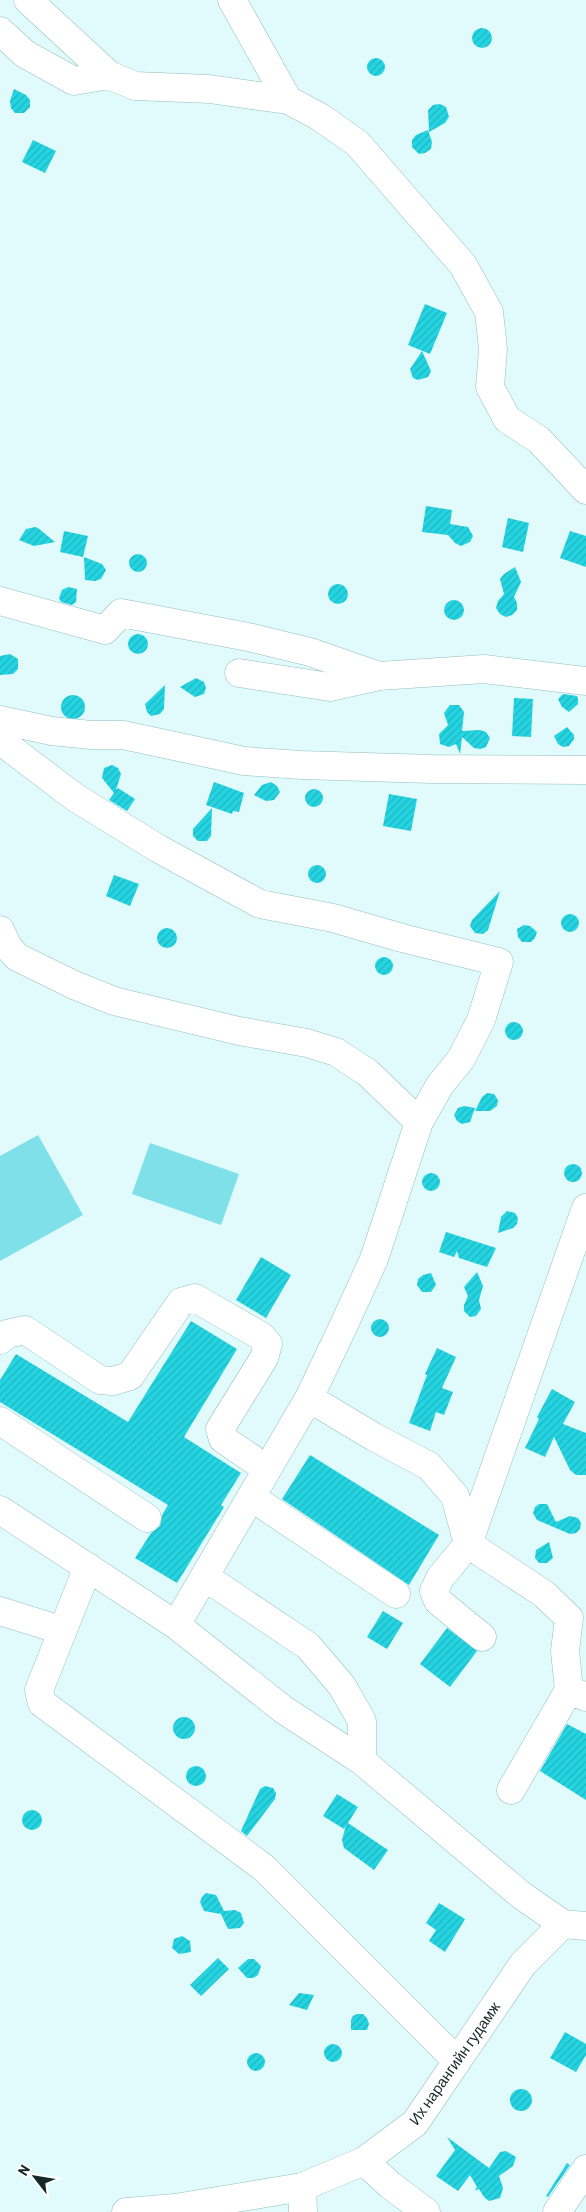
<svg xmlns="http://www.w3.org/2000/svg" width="586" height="2212" font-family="Barlow,sans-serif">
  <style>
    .pitch { fill: #80e0e9 }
    .building { fill: url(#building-hatch) }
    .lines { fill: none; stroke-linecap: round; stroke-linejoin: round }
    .minor-casing { stroke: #94bec2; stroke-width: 29 }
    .major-casing { stroke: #94bec2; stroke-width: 29 }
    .minor { stroke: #fff; stroke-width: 28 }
    .major { stroke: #fff; stroke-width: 28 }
    .labels { text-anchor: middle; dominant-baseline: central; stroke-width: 4; stroke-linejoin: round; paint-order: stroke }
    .street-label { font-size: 15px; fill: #162729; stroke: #fff }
  </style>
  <defs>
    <pattern id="building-hatch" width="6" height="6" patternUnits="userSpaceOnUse" patternTransform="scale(1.25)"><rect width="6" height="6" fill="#25d4e1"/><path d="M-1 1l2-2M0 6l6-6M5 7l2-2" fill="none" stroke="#20b6c1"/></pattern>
  </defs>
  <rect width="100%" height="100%" fill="#e1fbfd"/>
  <!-- pitch -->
  <path class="pitch" d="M38,1135L83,1215L0,1261V1156Z
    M150,1143L239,1174L221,1225L132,1194Z"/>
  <!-- building -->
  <path class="building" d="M472 38a10 10 0 1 1 20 0a10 10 0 1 1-20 0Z
    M367 67a9 9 0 1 1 18 0a9 9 0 1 1-18 0Z
    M14,89L26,95L30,100V107L24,113H15L11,108L10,101Z
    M440,104L446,107L449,117L445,123L429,132L428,110L433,105Z
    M428,130L432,142L431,149L425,153L419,154L412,147V140L416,135Z
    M33,140L56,151L45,173L22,162Z
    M425,304L447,313L430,354L408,345Z
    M422,351L431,371L428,377L418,380L413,378L410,369Z
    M426,506L452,510L450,524L468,527L473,536L470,542L461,546L455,543L448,535L422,532Z
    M508,518L529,523L523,552L502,547Z
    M35,527L38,528L55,542L34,546L19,540L26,529Z
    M64,531L88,536L83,557L60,552Z
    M570,531L586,536V567L560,558Z
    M129 563a9 9 0 1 1 18 0a9 9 0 1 1-18 0Z
    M84,557L102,564L106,570L101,579L95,581L85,580Z
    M515,567L521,582L514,597L517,603V610L512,615L506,617L500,614L496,608L498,601L504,594L500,579L504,574Z
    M328 594a10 10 0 1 1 20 0a10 10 0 1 1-20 0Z
    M68,587L77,589L76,602L72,605L61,602L59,598L62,590Z
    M444 610a10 10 0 1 1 20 0a10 10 0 1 1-20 0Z
    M128 644a10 10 0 1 1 20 0a10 10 0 1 1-20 0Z
    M10,654L18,659V669L13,674L0,675V656Z
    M196,678L204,682L206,688L204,694L195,697L180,687Z
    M165,685L164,709L160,714L151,716L147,712L145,704Z
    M563,694L577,696L578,699V704L569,712L562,707L558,699Z
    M61 707a12 12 0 1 1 24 0a12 12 0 1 1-24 0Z
    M514,698L533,699L531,737L512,736Z
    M450,705H459L464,712L462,731L480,730L486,732L490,738L486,747L480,749L474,748L462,737L460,754L456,744L449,747L440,744L439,734L448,725L444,713Z
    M567,727L574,735V739L569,746L563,747L558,744L554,736Z
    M112,765L118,768L121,774L116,790L118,788L135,799L127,811L109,800L114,793L102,778L104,768Z
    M214,782L244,793L239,812L233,811L232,814L206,805Z
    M271,782L277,786L280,792L274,800L266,801L254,795L262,785Z
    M305 798a9 9 0 1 1 18 0a9 9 0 1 1-18 0Z
    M389,794L417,799L411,831L383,826Z
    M212,808L211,836L207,841H198L193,836V829Z
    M308 874a9 9 0 1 1 18 0a9 9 0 1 1-18 0Z
    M114,875L139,884L130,906L106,896Z
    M500,891L488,930L483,934L475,933L470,926L472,920Z
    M561 923a9 9 0 1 1 18 0a9 9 0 1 1-18 0Z
    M524,925L530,926L537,932L535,938L531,942H522L518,937L517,929Z
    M157 938a10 10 0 1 1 20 0a10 10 0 1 1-20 0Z
    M375 966a9 9 0 1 1 18 0a9 9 0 1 1-18 0Z
    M505 1031a9 9 0 1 1 18 0a9 9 0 1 1-18 0Z
    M487,1093L494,1094L498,1100L497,1106L490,1111H475L482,1097Z
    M464,1106L475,1108L470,1122L462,1124L457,1121L454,1115L458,1108Z
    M564 1173a9 9 0 1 1 18 0a9 9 0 1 1-18 0Z
    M422 1182a9 9 0 1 1 18 0a9 9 0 1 1-18 0Z
    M507,1211L515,1213L518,1218L517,1224L513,1228L498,1233L501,1217Z
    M446,1232L496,1248L487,1267L459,1258L457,1251L454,1257L439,1252Z
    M261,1257L291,1275L266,1318L236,1300Z
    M477,1272L483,1286L479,1300L481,1309L476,1316L470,1317L464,1311V1305L468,1296L464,1287Z
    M431,1273L436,1285L431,1292H422L417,1285L418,1279L423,1275Z
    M371 1328a9 9 0 1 1 18 0a9 9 0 1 1-18 0Z
    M191,1321L237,1349L184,1437L241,1473L221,1505L224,1507L177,1583L135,1558L151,1533L160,1526L162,1515L168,1505L0,1402V1380L16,1354L128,1422Z
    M437,1348L456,1357L442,1388L453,1392L444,1415L436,1412L430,1431L409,1423L427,1375L425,1374Z
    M552,1389L575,1402L563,1424L586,1433V1475H576L570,1470L554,1437L545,1457L525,1448L539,1419L537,1417Z
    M310,1455L439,1535L409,1585L282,1499Z
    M539,1504H547L556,1522L570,1516L578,1518L581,1523L580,1529L576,1533L570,1534L537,1520L533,1513L535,1507Z
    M549,1542L553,1558L547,1563H539L535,1558L536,1550Z
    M383,1611L403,1623L387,1649L367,1637Z
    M447,1628L477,1651L450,1687L420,1664Z
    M173 1728a11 11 0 1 1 22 0a11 11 0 1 1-22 0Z
    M567,1724L586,1734V1800L540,1771Z
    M186 1776a10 10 0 1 1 20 0a10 10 0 1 1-20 0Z
    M265,1786L273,1788L276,1793L275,1799L247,1836L241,1831L260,1789Z
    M337,1794L358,1807L348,1823L388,1850L374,1870L344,1848L342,1840L346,1825L344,1829L323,1816Z
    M22 1820a10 10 0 1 1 20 0a10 10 0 1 1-20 0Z
    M206,1893L216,1895L224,1911L235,1910L241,1913L244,1923L240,1928L228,1929L221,1914L204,1911L200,1902L202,1897Z
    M439,1903L465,1919L445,1952L429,1941L436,1930L426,1923Z
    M182,1936L190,1941L191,1952L179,1954L172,1948L174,1939Z
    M218,1958L229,1969L201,1996L190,1985Z
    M248,1959H254L261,1966L258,1975L253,1978H247L238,1968Z
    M299,1993L314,1995L307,2010L289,2005Z
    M357,2014H363L367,2018L369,2024L367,2030H351V2020L353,2016Z
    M565,2032L586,2044V2055L576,2072L550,2058Z
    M324 2053a9 9 0 1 1 18 0a9 9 0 1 1-18 0Z
    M247 2062a9 9 0 1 1 18 0a9 9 0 1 1-18 0Z
    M510 2100a11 11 0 1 1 22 0a11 11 0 1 1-22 0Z
    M447,2137L489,2168L500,2152L506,2151L516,2157L513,2166L499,2176L503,2188L500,2198L489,2201L484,2197L479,2189L475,2191L477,2187L470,2175L458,2191L436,2176L455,2150Z
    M567,2163L570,2165L548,2197L546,2196Z"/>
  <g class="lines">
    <!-- minor casing -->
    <g class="minor-casing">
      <path id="minor" d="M28,0L109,75L135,86L209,89L288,100
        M232,0L288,100L320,117L357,143L463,265L489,312L493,349L490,387L507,419L539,440L586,490
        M0,31L25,54L74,81L109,75
        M0,601L105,630L121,613L248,637L310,652L379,676
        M239,673L330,687L379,676L484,669L586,681
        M0,720L52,731L91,735H123L244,761L301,765L431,769L586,770
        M0,737L2,742L76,798L159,849L260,904L333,918L402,938L499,962L481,1020L461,1059L440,1085L419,1122
        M0,930L8,947L17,957L74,985L114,1001L239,1031L307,1043L336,1052L368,1073L419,1122L374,1259L342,1329L309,1398L176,1625
        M0,1340L7,1334L25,1330L100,1380L113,1381L130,1376L181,1302L195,1298L261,1336L268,1344L264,1358L220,1429L223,1439L267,1469
        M309,1398L374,1437L429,1466L455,1496L468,1544L544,1594L569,1618L565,1651L569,1690L586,1697
        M0,1421L147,1518
        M251,1497L396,1594
        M0,1510L176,1625L284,1710L362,1761L521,1895L563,1924
        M88,1567L39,1690L42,1703L264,1868L457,2061
        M205,1577L308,1646L342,1686L362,1721V1761
        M0,1611L48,1626
        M482,1637L438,1601L434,1591L440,1578L468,1544L586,1208
        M511,1790L569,1690
        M364,2161L390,2185L426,2212
        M302,2187L303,2212
        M557,2212L586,2169"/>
    </g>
    <!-- major casing -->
    <g class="major-casing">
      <path id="major" d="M126,2212L175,2208L302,2187L364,2161L415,2123L523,1964L563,1924L586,1926"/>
    </g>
    <!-- minor -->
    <use href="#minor" class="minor"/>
    <!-- major -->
    <use href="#major" class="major"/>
  </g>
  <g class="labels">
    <!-- street labels -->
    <g class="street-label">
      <text transform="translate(454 2063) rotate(-55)">Их нарангийн гудамж</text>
    </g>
  </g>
  <!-- north arrow -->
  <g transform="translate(35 2177) rotate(301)" stroke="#ffffff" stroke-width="4" paint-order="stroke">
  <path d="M0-4L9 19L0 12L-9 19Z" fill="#162729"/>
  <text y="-8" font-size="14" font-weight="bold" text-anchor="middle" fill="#162729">N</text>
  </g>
</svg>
